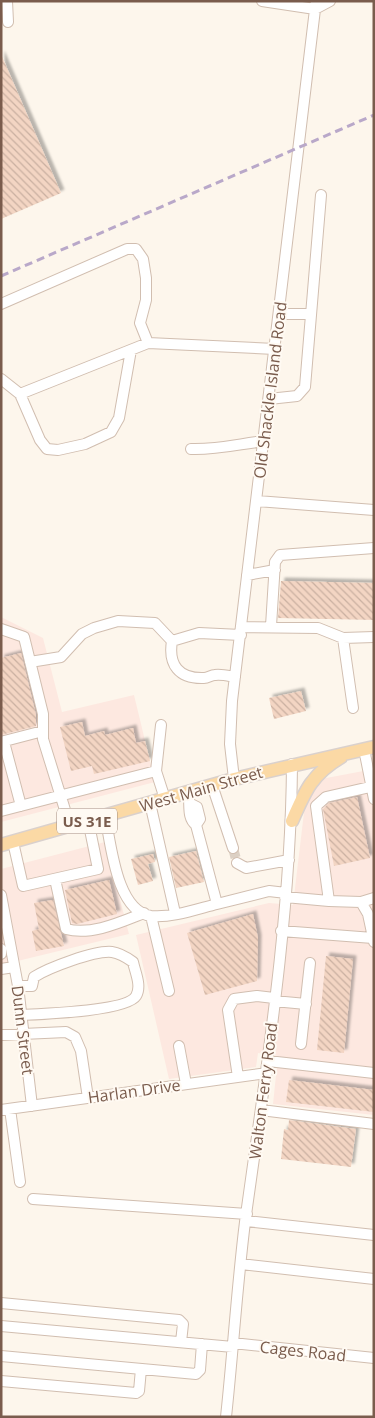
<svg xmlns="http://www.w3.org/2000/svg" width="375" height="1418" font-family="'Open Sans',sans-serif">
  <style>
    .commercial { fill: #fde8e0 }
    .building { fill: url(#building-back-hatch); filter: url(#shadow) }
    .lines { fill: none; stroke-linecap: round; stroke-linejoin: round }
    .minor-tunnel { stroke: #dcd0c4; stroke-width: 10; stroke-dasharray: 10 5; stroke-linecap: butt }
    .minor-casing { stroke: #d1beb0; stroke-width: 12 }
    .major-casing { stroke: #dad1cd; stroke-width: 15 }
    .minor { stroke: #fff; stroke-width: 10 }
    .major { stroke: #fbd9a5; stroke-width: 12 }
    .rail { stroke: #b9a8c9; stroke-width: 3; stroke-dasharray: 8 5; stroke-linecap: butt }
    .labels { text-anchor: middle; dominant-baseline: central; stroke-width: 4; stroke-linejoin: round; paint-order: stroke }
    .shield { fill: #fffaf3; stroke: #a28b7f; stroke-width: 1 }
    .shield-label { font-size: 15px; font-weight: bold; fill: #7a5c4d }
    .street-label { font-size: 16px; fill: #7a5c4d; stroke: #fffaf3 }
  </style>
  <defs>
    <pattern id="building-back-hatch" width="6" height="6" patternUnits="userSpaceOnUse" patternTransform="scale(1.25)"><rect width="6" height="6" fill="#f3d5c3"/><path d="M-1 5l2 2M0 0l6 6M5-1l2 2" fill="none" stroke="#cab0a1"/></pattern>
    <filter id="shadow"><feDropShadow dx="3.5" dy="-3.5" stdDeviation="1" flood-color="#0004"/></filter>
  </defs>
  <rect width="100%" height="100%" fill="#fdf6ec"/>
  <!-- commercial -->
  <path class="commercial" d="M1,617L43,638L62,712L134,695L155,782L1,822Z
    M374,769V1115L273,1104L278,1056L258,1053L256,1067L169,1079L136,935L269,903L293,905L305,804L310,791L321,779Z
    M105,842L129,934L1,965V869Z"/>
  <!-- building -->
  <path class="building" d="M1,54L61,193L1,219Z
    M281,581L374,583V620L278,618Z
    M21,653L36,715V726L1,735V658Z
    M301,691L306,711L274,719L269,698Z
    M82,722L85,736L104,731L105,735L133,728L136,743L145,741L150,761L94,774L92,766L71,771L60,727Z
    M357,797L370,858L334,866L323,809L329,803Z
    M196,851L204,882L176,888L169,857Z
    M153,854L155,862L148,864L153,881L138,885L131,859Z
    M109,880L117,914L77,924L72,923L65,890Z
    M53,900L64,946L36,951L32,931L39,929L34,903Z
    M253,914L258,938L257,981L205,995L187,933Z
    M326,956L353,959L344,1053L317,1050Z
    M289,1080L374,1090V1112L286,1102Z
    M289,1120L356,1129L351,1167L281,1159L284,1129L288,1130Z"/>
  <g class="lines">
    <!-- minor-tunnel -->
    <path class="minor-tunnel" d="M233,848L237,863"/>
    <!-- minor casing -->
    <g class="minor-casing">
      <path id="minor" d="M7,1L8,22
        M262,1L315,9L330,1
        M1,304L127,249H136L143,259L146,278V300L140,323L148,343
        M279,314H311
        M1,379L20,394L148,343L275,349
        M20,394L40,440L47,449L58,450L85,444L111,432L119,418L131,350
        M269,399L297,396L305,387L321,195
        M191,449C216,450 239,444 264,441
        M257,501L374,510
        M247,575L275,570
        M271,626L275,562L280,555L374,548
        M242,627L318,628L343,638L374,637
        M1,629L24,637L43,714V739L70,826
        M343,638L353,708
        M172,641L199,633L241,635
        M30,662L61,657L82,634L94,628L118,621L155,623L172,641C168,665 179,679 204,678C208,678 211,675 215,675C221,674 229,676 235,677
        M1,742L43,731
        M4,742L21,806
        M364,749L374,799
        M156,771L161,725
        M234,779L230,744L232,701L316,1
        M212,785L233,848
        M374,786L326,797L316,806L329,901L361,902L374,898
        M188,792C191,803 186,817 196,825L217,904L269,891L286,893
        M150,803L175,913
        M191,804L197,807L200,819L196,825
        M1,811L156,771L165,799
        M105,816C111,843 116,911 151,916C172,918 197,909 217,904
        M13,842L23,886L98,869L88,820
        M237,863L246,868L289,860
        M55,879L66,929C91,936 121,922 144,913
        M1,895L18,986L32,1106
        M285,897L329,901
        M361,902L368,914L374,942
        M151,916L169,991
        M281,931L373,938
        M1,949V954
        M1,969L14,967
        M18,986H32L34,977C48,968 95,950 112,952C120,953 126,957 133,962C135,972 142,986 136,996C127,1011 41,1014 21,1015
        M274,1001L306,1004
        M1,1035L66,1032L75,1037L81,1051L88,1098
        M301,1044L310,963
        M179,1046L186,1084
        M268,1061L374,1073
        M238,1077L228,1010L234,999L257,996L274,998
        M10,1109L20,1182
        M1,1110L267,1073
        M261,1110L374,1124
        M33,1199L247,1214
        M246,1221L374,1235
        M241,1264L374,1279
        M1,1303L179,1320L183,1324L181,1342
        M1,1326L233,1347
        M233,1343L374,1358
        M1,1356L196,1374L200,1370L202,1344
        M1,1381L136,1393L139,1391L141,1369
        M226,1417C233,1352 237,1286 245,1222C266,1070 291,917 292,764"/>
    </g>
    <!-- major casing -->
    <g class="major-casing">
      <path id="major" d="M292,821C305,791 312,774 341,757
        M1,845L234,779L374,747"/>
    </g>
    <!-- minor -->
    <use href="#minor" class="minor"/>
    <!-- major -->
    <use href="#major" class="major"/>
    <!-- rail -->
    <path class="rail" d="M1,276L374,115"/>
  </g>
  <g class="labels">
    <!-- shield labels -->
    <rect class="shield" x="57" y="808.5" width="60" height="25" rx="4"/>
    <g class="shield-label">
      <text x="87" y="821">US 31E</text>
    </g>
    <!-- street labels -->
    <g class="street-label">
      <text transform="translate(270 390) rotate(-83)">Old Shackle Island Road</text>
      <text transform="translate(201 789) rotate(-16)">West Main Street</text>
      <text transform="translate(23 1030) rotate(83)">Dunn Street</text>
      <text transform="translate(134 1091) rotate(-8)">Harlan Drive</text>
      <text transform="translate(263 1091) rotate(-83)">Walton Ferry Road</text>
      <text transform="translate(303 1351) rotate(6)">Cages Road</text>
    </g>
  </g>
  <!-- border -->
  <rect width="375" height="1418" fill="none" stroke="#7a5c4d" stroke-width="5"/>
</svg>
